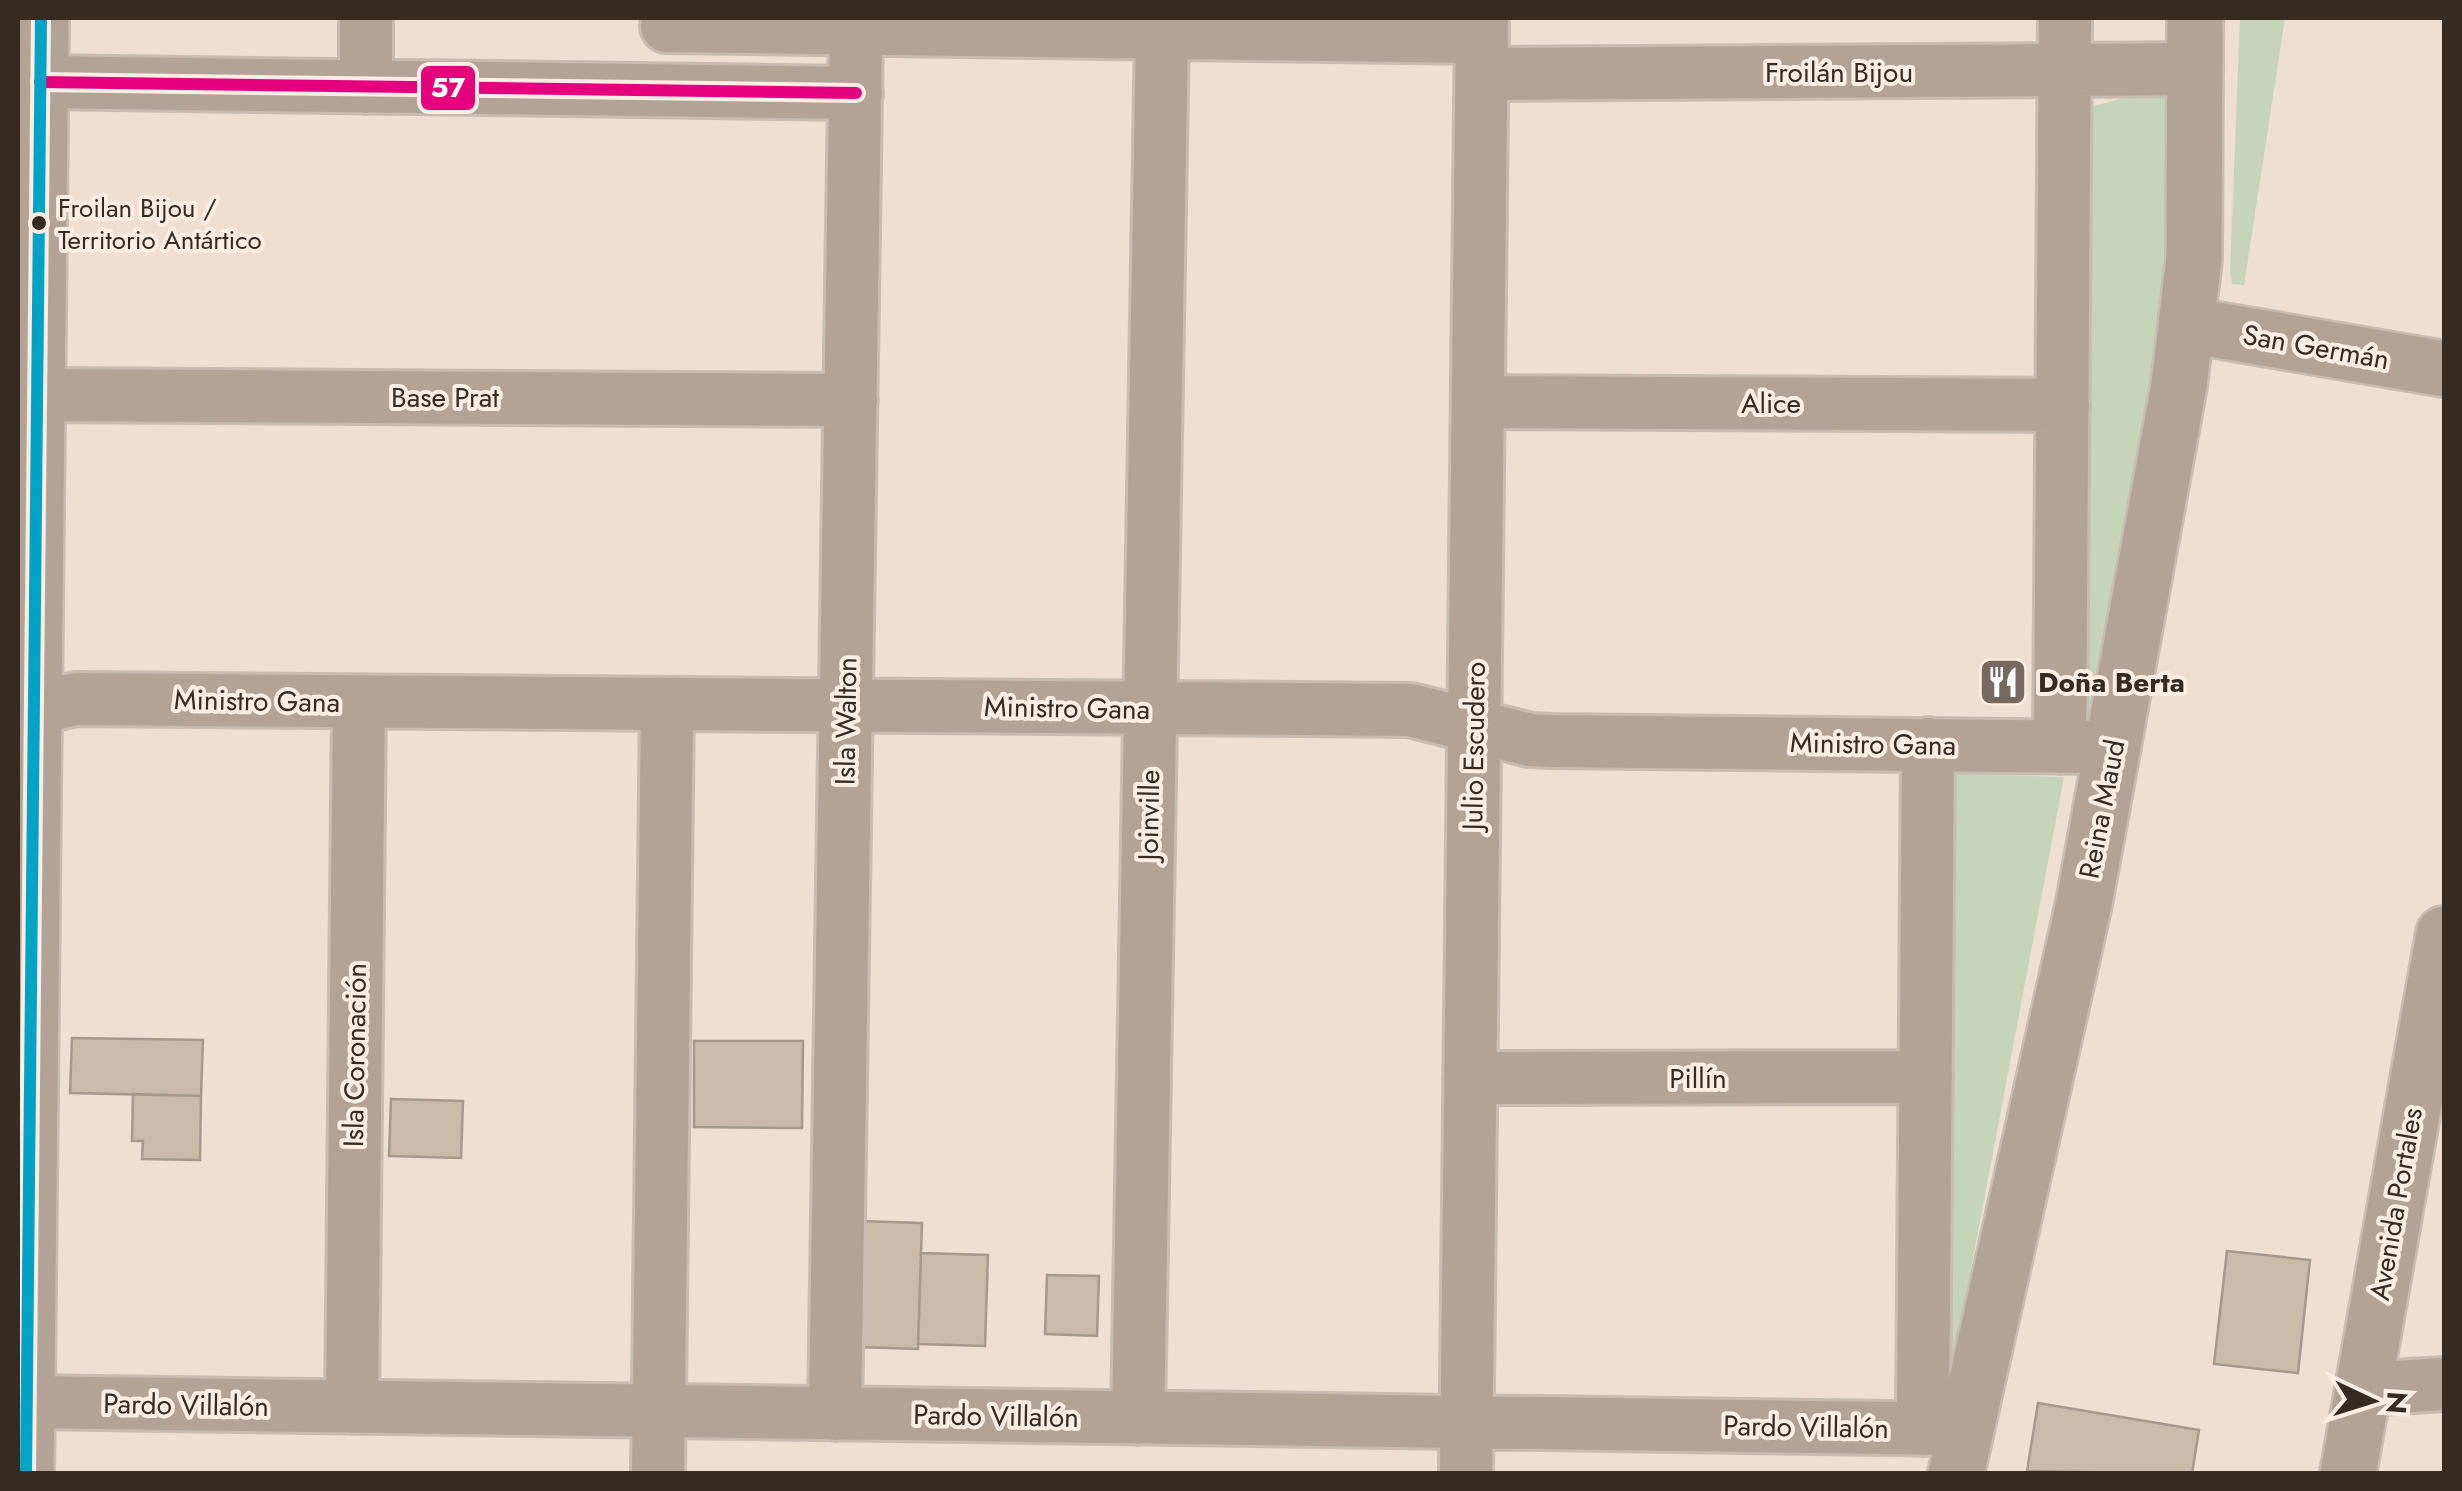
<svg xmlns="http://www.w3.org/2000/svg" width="2462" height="1491" font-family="Jost,sans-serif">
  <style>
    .green { fill: #c6d4bb }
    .building { fill: #cabaa9; stroke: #a5998f; stroke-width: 2.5 }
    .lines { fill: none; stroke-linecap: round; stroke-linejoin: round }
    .minor-casing { stroke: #c8bbb1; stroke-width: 58 }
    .tertiary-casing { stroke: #c8bbb1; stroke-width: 60 }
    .minor { stroke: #b2a396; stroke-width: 52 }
    .tertiary { stroke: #b2a396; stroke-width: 55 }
    .bus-1-casing { stroke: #faede4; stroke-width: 20 }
    .bus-2-casing { stroke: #faede4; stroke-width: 20 }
    .bus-1 { stroke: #e5007d; stroke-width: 12 }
    .bus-2 { stroke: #03a3c5; stroke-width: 12 }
    .bus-dot { fill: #362a21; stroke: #faede4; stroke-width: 4 }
    .labels { text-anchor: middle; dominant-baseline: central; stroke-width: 8; stroke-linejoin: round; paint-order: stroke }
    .bus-label { font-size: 26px; fill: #362a21; stroke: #faede4; text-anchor: start }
    .street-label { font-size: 28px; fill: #362a21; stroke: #faede4 }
    .poi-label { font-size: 28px; font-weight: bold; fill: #362a21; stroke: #faede4; text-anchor: start }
    .line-badge { stroke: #faede4; stroke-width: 4 }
    .badge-label { font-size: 28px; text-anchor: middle; font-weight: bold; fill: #fff }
  </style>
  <rect width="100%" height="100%" fill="#efded2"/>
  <!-- green -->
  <path class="green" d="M2240,18H2285L2244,285L2232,284L2230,272Z
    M2168,86L2162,319L2091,705L2068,702L2083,109Z
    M1948,773L2064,777L1949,1385Z"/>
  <!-- building -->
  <path class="building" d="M72,1038L203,1040L201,1096L70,1093Z
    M694,1041H803L802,1128L694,1127Z
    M133,1094L201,1096L200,1160L142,1159L143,1141H132Z
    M391,1099L463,1101L461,1158L389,1156Z
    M859,1221L922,1223L918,1349L856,1347Z
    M2227,1251L2310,1260L2298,1373L2214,1364Z
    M921,1253L988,1255L985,1346L918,1344Z
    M1047,1275L1099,1276L1097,1336L1045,1334Z
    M2038,1403L2199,1430L2192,1474L2027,1471Z"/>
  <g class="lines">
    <!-- minor casing -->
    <g class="minor-casing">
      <path id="minor" d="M667,26L1482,37
        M1482,74L2196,69
        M40,82L856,93
        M366,87V18
        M38,395L851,400
        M1478,402L2063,405
        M18,712L76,699L1410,710L1530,740L1552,741L2114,747
        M2060,747L2065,18
        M1470,1078L1926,1077
        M2363,1389L2444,1384
        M27,1402L1964,1429
        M352,1407L359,702
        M835,1414L856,29
        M1138,1418L1162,32
        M1923,1429L1928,744
        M658,1474L667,704
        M1466,1474L1482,18"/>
    </g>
    <!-- tertiary casing -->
    <g class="tertiary-casing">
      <path id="tertiary" d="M2188,325L2444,369
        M26,1474L41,18
        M1956,1474L2084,903L2179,385L2194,258L2195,18
        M2348,1474L2444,934"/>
    </g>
    <!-- minor -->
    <use href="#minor" class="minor"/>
    <!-- tertiary -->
    <use href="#tertiary" class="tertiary"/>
    <!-- bus-1 casing -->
    <g class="bus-1-casing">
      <path id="bus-1" d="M40,82L856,93"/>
    </g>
    <!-- bus-2 casing -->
    <g class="bus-2-casing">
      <path id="bus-2" d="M26,1474L41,18"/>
    </g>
    <!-- bus-1 -->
    <use href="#bus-1" class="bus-1"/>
    <!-- bus-2 -->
    <use href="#bus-2" class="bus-2"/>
  </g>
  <!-- icons -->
  <defs>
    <g id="restaurant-square" transform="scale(2.5)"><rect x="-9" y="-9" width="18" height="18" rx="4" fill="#77695f" stroke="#faede4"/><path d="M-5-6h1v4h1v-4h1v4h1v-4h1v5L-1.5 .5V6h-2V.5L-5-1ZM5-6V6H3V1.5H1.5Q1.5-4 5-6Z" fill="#fff"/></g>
  </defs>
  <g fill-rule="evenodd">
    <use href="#restaurant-square" x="2003" y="682"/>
  </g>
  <!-- markers -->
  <circle class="bus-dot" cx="39" cy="223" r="9"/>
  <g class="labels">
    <!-- bus labels -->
    <g class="bus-label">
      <text x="58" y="208">Froilan Bijou /<tspan x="58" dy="32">Territorio Antártico</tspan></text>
    </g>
    <!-- street labels -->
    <g class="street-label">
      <text x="1839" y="72">Froilán Bijou</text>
      <text transform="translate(2316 347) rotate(10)">San Germán</text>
      <text x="445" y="397">Base Prat</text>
      <text x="1771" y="403">Alice</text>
      <text transform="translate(257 701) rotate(1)">Ministro Gana</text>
      <text transform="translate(1067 708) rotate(1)">Ministro Gana</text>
      <text transform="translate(846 721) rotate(-89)">Isla Walton</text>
      <text transform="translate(1873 744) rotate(1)">Ministro Gana</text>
      <text transform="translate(1474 746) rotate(-89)">Julio Escudero</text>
      <text transform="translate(2102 809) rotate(-79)">Reina Maud</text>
      <text transform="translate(1149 815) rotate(-89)">Joinville</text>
      <text transform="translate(355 1055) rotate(-89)">Isla Coronación</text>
      <text x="1698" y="1078">Pillín</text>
      <text transform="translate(2396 1204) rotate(-80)">Avenida Portales</text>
      <text transform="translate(186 1405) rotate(1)">Pardo Villalón</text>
      <text transform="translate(996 1416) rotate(1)">Pardo Villalón</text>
      <text transform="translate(1806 1427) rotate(1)">Pardo Villalón</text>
    </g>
    <!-- poi labels -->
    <g class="poi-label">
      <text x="2038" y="682">Doña Berta</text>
    </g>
  </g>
  <rect class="line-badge" x="419" y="64" width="58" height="48" rx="10" fill="#e5007d"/>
  <g class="badge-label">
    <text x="448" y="97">57</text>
  </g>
  <!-- border -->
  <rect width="2462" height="1491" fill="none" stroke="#362a21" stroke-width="40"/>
  <!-- north arrow -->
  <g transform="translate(2372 1401) rotate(94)" stroke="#faede4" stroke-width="8" paint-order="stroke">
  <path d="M0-8L18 38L0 25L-18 38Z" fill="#362a21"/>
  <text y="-15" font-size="28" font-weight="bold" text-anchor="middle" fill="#362a21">N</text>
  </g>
</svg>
